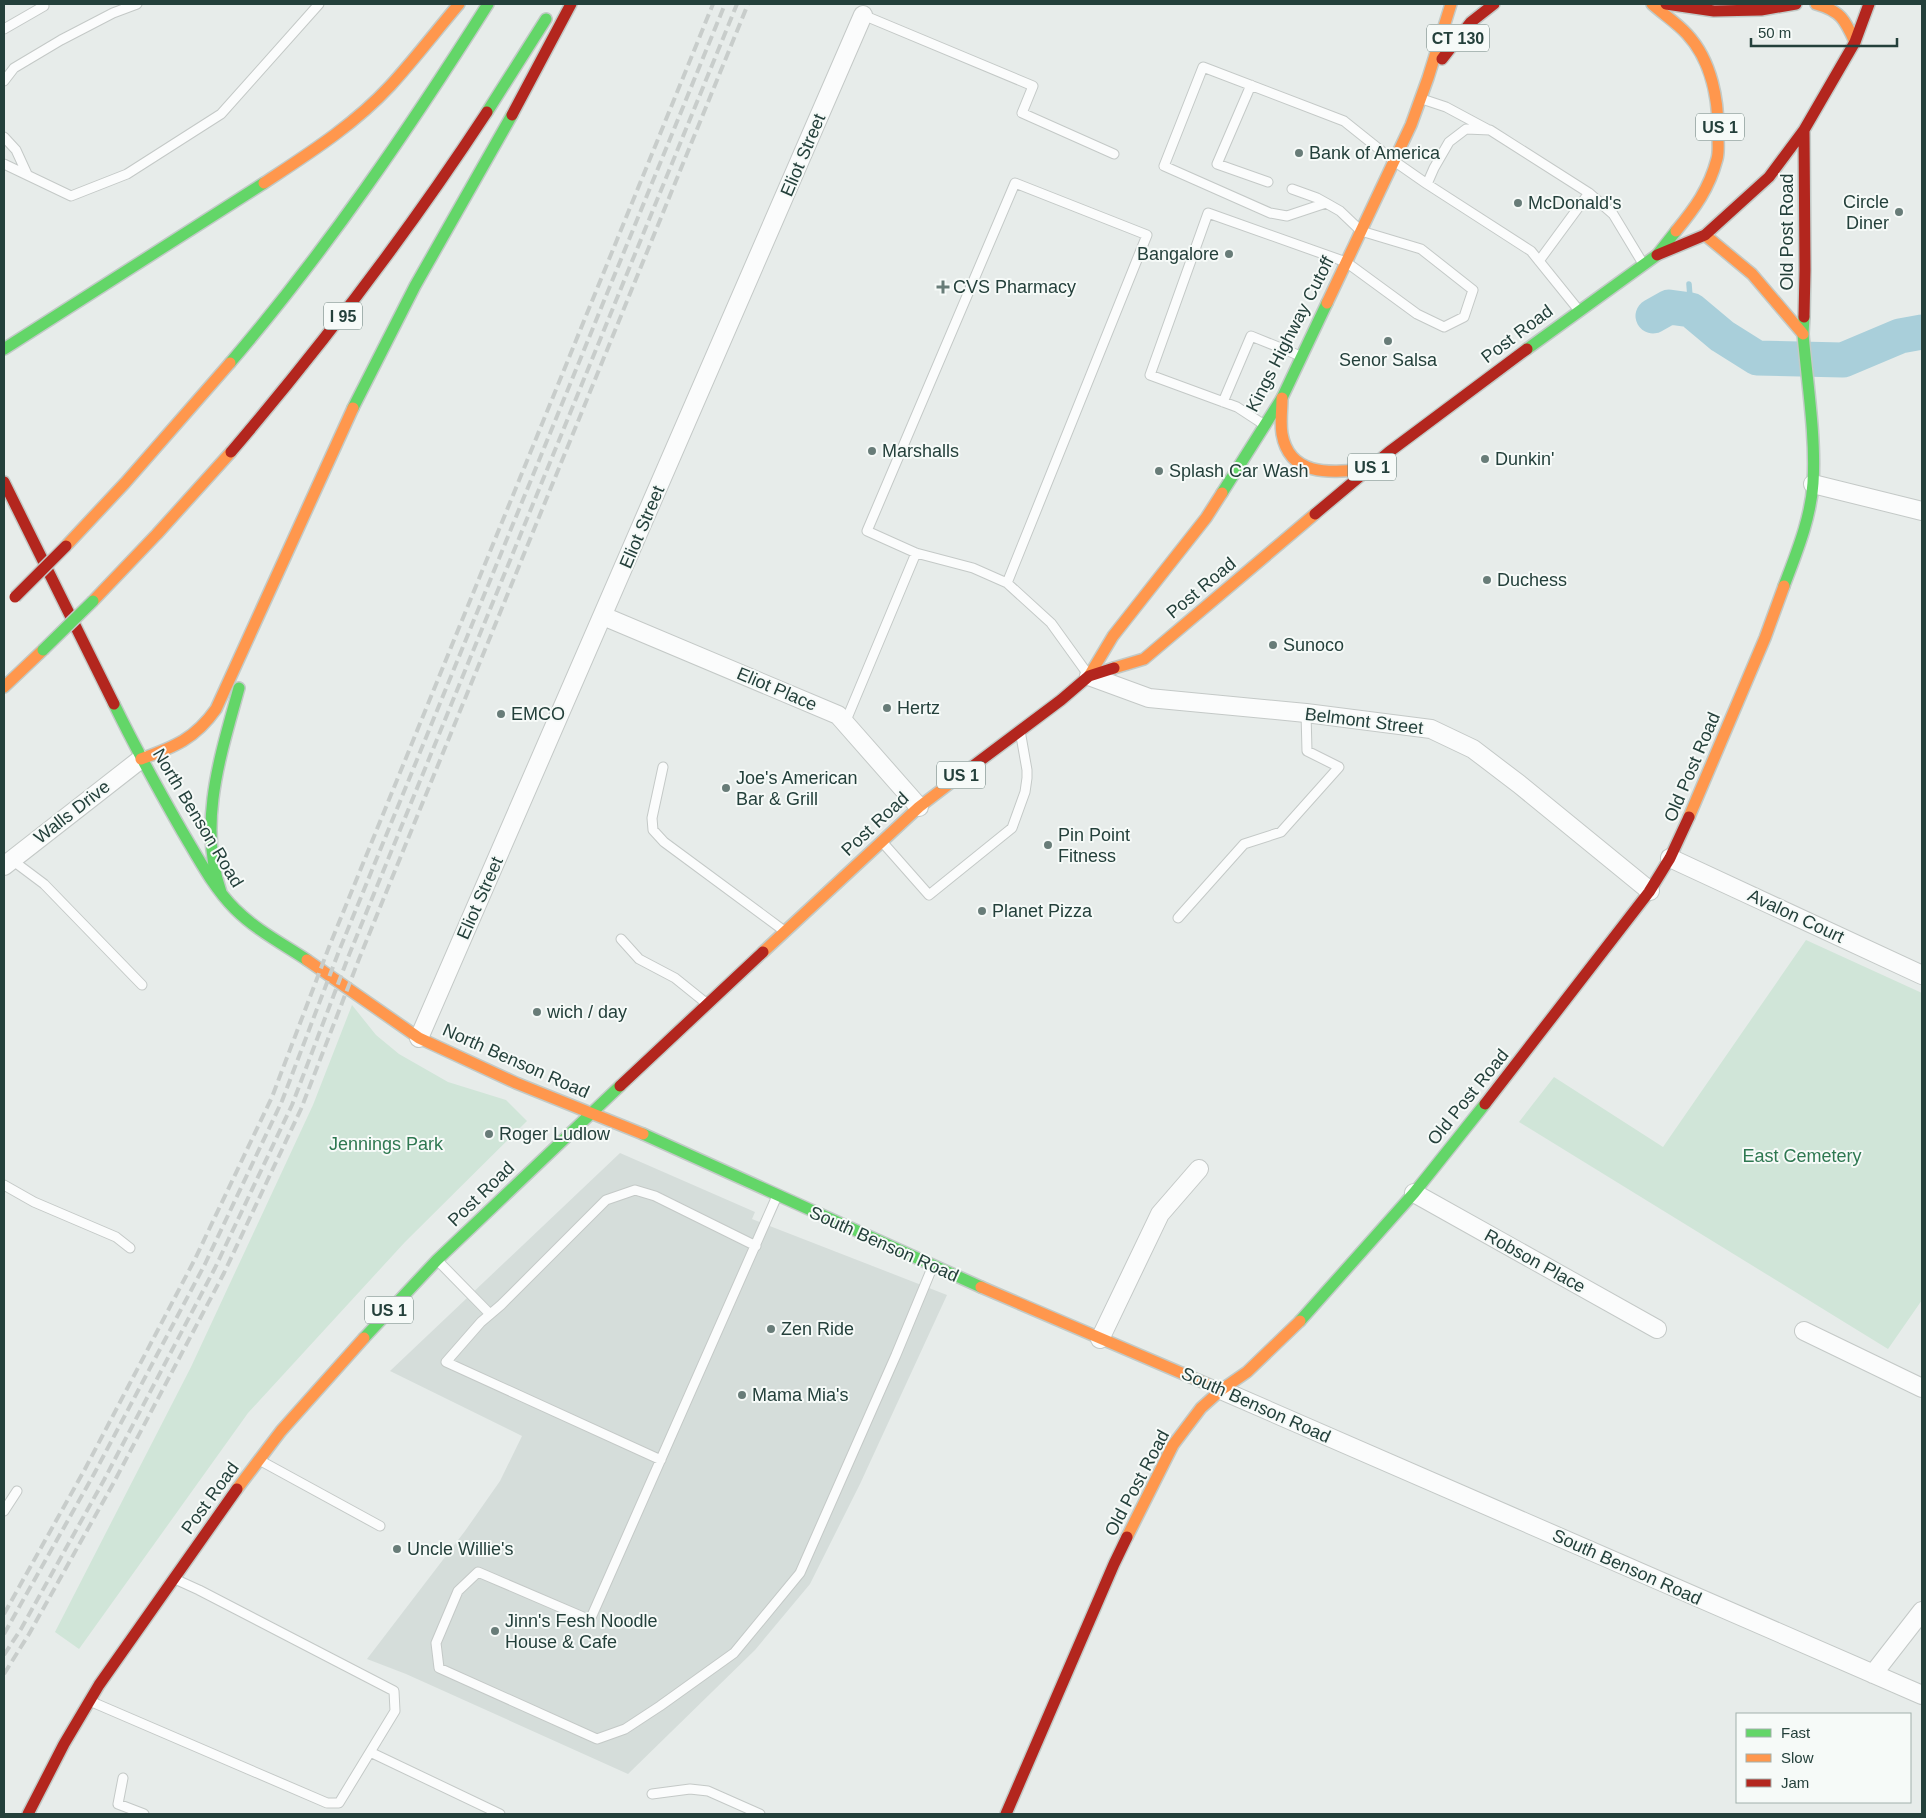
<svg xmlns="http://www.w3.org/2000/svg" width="1926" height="1818" font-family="Arial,sans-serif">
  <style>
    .built { fill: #d5ddda }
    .green { fill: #d0e5d8 }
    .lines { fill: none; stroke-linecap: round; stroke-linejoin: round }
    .stream { stroke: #a9cfda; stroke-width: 5.5 }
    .river { stroke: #a9cfda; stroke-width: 35 }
    .lane-casing { stroke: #c4c9c7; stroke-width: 11 }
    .street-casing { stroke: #c4c9c7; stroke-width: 20 }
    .fast-casing { stroke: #c2cac7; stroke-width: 14 }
    .slow-casing { stroke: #c2cac7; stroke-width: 14 }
    .jam-casing { stroke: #c2cac7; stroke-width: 14 }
    .lane { stroke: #fbfcfc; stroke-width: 9 }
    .street { stroke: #fbfcfc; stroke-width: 18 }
    .fast { stroke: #63d668; stroke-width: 11 }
    .slow { stroke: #ff974d; stroke-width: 11 }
    .jam { stroke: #b3261e; stroke-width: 11 }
    .rail { stroke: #c8cdcb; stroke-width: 4; stroke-dasharray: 10 5; stroke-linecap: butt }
    .fast-bridge-casing { stroke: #c2cac9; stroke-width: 14; stroke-linecap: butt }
    .jam-bridge-casing { stroke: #c2cac9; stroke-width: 14; stroke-linecap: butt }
    .fast-bridge { stroke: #63d668; stroke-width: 11 }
    .jam-bridge { stroke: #b3261e; stroke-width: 11 }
    .poi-dot { fill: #687c78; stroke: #f6faf8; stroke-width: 2 }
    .labels { text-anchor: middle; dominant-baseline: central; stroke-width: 4; stroke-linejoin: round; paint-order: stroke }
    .shield { fill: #f6faf8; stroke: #637874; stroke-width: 1 }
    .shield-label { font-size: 16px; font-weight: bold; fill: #24403b }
    .poi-label { font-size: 18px; fill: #24403b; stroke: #f6faf8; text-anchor: start }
    .street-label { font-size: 18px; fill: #24403b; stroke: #f6faf8 }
    .park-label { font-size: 18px; fill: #2e7851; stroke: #f6faf8 }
  </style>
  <rect width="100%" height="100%" fill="#e7ecea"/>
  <!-- built -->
  <path class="built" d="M620,1153L755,1212L752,1219L947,1295L860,1484L810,1584L755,1650L628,1774L406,1674L367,1659L465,1531L500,1481L522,1436L390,1371Z"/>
  <!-- green -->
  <path class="green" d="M1806,940L1922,993V1300L1888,1349L1519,1122L1554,1077L1663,1147Z
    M352,1005L376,1035L399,1054L448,1082L506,1100L527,1121L405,1242L248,1413L79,1649L55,1632L191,1367L313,1105Z"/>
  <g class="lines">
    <!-- stream -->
    <path class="stream" d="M1689,284L1691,310"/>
    <!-- river -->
    <path class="river" d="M1653,316L1669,307L1691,310L1722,336L1757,358L1843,360L1900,336L1922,332"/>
    <!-- lane casing -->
    <g class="lane-casing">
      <path id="lane" d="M863,15L1033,86L1022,113L1114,154
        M4,29L44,6
        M4,81L14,68L61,40L113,13L137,4
        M1251,85L1217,164L1268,182
        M1422,99L1446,107L1487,129
        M4,137L16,150L27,174
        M4,164L71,196L127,174L221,114L319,4
        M1292,189L1317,198L1326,203
        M1539,261L1589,193
        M1577,308L1531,251L1427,184L1434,168L1449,142L1466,129L1490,130L1589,193L1613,214L1642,262
        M1223,402L1251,336L1298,355
        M1263,424L1237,407L1150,375L1208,213L1346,262L1417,314L1444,327L1464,317L1473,290L1421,249L1361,231L1340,211L1326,203L1287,216L1270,213L1164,166L1203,67L1344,121L1394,161L1427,184
        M1007,583L1147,235L1015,183L867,531L916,553L973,568L1007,583L1051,623L1087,673
        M845,723L916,553
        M663,767L652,818L653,830L664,842L783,930
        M884,844L929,895L1012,828L1025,792L1027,778V770L1021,736
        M12,860L44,884L142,985
        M1178,918L1244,844L1281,832L1339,767L1307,751L1306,713
        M621,939L639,959L675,978L706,1003
        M4,1185L34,1202L116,1237L130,1248
        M777,1196L590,1620L478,1572L458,1591L436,1643L439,1668L597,1739L625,1729L660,1706L734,1653L800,1573L896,1355L932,1268
        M440,1263L490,1314
        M661,1460L446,1362L481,1322L501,1305L606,1200L635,1190L655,1196L756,1246
        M261,1461L380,1526
        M4,1511L17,1491
        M92,1702L327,1803H339L395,1711L394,1691L199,1590L177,1580
        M370,1752L500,1814
        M123,1778L118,1804L144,1814
        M652,1794L690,1789L708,1791L760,1814"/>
    </g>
    <!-- street casing -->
    <g class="street-casing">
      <path id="street" d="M1813,484L1922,511
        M603,616L838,715L919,807
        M1089,676L1149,698L1306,713L1431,729L1473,749L1519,784L1650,891
        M1670,858L1922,975
        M4,866L141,759
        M419,1038L863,15
        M1414,1193L1657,1329
        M1804,1331L1922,1388
        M1100,1339L1160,1214L1199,1169
        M1221,1390L1922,1695
        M1873,1674L1922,1611"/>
    </g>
    <!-- fast casing -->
    <g class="fast-casing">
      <path id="fast" d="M487,112L546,19
        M4,349L264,183
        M1527,349L1657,255L1676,231
        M230,363C326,251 409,129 488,4
        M353,408L415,286L512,115
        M1222,493L1282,398L1327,303
        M1784,586C1796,554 1811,518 1813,483C1816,437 1807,381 1803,334L1804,317
        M114,704C135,747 158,789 182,831C198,858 213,887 235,909C256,930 283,944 307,960
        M221,892C197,824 221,754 239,688
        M643,1134L981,1287
        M1300,1321L1414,1193L1485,1104
        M364,1338L437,1260L620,1086"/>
    </g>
    <!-- slow casing -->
    <g class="slow-casing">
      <path id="slow" d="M1652,4C1663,14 1677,23 1687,34C1712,61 1719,101 1718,137C1718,144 1719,152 1717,159C1709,189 1695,208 1676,231
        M1816,4C1841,11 1845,20 1855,42
        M264,183C308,154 354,125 390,86C414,60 436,31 459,4
        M1705,235L1752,274L1803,334
        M1327,303L1411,125L1428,78L1451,4
        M1282,398C1282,410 1280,422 1282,434C1290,479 1334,472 1369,469
        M66,546L125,483L230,363
        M93,601L157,534L231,452
        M1114,668L1144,659L1315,514
        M1089,676L1113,636L1206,518L1222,493
        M4,687L43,650
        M141,759C174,747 195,739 216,709L353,408
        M1689,817L1765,638L1784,586
        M763,952L919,807L953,781
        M307,960L419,1038L516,1083L643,1134
        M981,1287L1221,1390
        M237,1489L281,1431L364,1338
        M1127,1537L1173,1445L1201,1408L1221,1390L1247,1372L1300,1321"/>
    </g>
    <!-- jam casing -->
    <g class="jam-casing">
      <path id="jam" d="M1666,4L1714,11L1761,10L1796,4
        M1442,59L1471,22L1494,4
        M512,115L571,4
        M1657,255L1705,235L1769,177L1804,130L1855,42L1869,4
        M1804,317L1805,270L1804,130
        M231,452C323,344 409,231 487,112
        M4,482L114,704
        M1315,514L1389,452L1527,349
        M953,781L1061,700L1089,676L1114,668
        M620,1086L763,952
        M1485,1104L1649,892L1670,858L1689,817
        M28,1814L64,1744L99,1685L237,1489
        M1006,1814L1114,1564L1127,1537"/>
    </g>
    <!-- lane -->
    <use href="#lane" class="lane"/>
    <!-- street -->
    <use href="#street" class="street"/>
    <!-- fast -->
    <use href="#fast" class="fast"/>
    <!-- slow -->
    <use href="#slow" class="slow"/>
    <!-- jam -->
    <use href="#jam" class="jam"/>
    <!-- rail -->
    <path class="rail" d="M4,1614L85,1469L195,1259L272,1097L329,947L713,4
      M4,1634L94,1474L205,1264L282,1101L339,951L725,4
      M4,1655L21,1629L104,1480L215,1268L292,1105L349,955L737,4
      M4,1674L29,1634L113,1484L224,1273L301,1109L359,959L748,4"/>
    <!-- fast-bridge casing -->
    <g class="fast-bridge-casing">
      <path id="fast-bridge" d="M43,650L93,601"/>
    </g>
    <!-- jam-bridge casing -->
    <g class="jam-bridge-casing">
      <path id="jam-bridge" d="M15,597L66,546"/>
    </g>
    <!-- fast-bridge -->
    <use href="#fast-bridge" class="fast-bridge"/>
    <!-- jam-bridge -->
    <use href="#jam-bridge" class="jam-bridge"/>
  </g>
  <!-- markers -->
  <g class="poi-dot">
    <circle cx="1299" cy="153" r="5"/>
    <circle cx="1518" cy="203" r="5"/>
    <circle cx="1899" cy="212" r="5"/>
    <circle cx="1229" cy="254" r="5"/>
    <path d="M940.5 279.5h5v5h5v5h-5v5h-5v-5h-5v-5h5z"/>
    <circle cx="1388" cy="341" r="5"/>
    <circle cx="872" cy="451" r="5"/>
    <circle cx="1485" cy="459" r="5"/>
    <circle cx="1159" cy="471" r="5"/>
    <circle cx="1487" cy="580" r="5"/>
    <circle cx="1273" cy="645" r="5"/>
    <circle cx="887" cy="708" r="5"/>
    <circle cx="501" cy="714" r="5"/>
    <circle cx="726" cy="788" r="5"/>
    <circle cx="1048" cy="845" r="5"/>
    <circle cx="982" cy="911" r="5"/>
    <circle cx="537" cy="1012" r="5"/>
    <circle cx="489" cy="1134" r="5"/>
    <circle cx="771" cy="1329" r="5"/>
    <circle cx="742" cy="1395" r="5"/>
    <circle cx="397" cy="1549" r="5"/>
    <circle cx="495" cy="1631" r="5"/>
  </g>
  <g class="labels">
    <!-- shield labels -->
    <g class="shield">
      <rect x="1427" y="24.5" width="62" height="27" rx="4"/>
      <rect x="1696" y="113.5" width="48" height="27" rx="4"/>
      <rect x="324" y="302.5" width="38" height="27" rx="4"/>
      <rect x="1348" y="453.5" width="48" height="27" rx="4"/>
      <rect x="937" y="761.5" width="48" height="27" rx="4"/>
      <rect x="365" y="1296.5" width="48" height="27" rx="4"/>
    </g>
    <g class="shield-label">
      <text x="1458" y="38">CT 130</text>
      <text x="1720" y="127">US 1</text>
      <text x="343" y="316">I 95</text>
      <text x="1372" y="467">US 1</text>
      <text x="961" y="775">US 1</text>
      <text x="389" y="1310">US 1</text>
    </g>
    <!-- poi labels -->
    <g class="poi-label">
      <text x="1309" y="153">Bank of America</text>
      <text x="1889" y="202" text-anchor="end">Circle<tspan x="1889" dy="21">Diner</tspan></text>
      <text x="1528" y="203">McDonald's</text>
      <text x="1219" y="254" text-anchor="end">Bangalore</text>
      <text x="953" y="287">CVS Pharmacy</text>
      <text x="1388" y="360" text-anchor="middle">Senor Salsa</text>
      <text x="882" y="451">Marshalls</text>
      <text x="1495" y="459">Dunkin'</text>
      <text x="1169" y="471">Splash Car Wash</text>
      <text x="1497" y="580">Duchess</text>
      <text x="1283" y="645">Sunoco</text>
      <text x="897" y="708">Hertz</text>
      <text x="511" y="714">EMCO</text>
      <text x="736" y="778">Joe's American<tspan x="736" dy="21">Bar &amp; Grill</tspan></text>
      <text x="1058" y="835">Pin Point<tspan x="1058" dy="21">Fitness</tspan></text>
      <text x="992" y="911">Planet Pizza</text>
      <text x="547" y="1012">wich / day</text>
      <text x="499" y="1134">Roger Ludlow</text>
      <text x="781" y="1329">Zen Ride</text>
      <text x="752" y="1395">Mama Mia's</text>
      <text x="407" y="1549">Uncle Willie's</text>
      <text x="505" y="1621">Jinn's Fesh Noodle<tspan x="505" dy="21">House &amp; Cafe</tspan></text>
    </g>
    <!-- street labels -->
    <g class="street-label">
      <text transform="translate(803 155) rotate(-67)">Eliot Street</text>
      <text transform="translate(1787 232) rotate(-90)">Old Post Road</text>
      <text transform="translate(1290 334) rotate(-63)">Kings Highway Cutoff</text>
      <text transform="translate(1517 334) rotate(-37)">Post Road</text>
      <text transform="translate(642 527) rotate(-67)">Eliot Street</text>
      <text transform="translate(1201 588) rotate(-40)">Post Road</text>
      <text transform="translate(777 689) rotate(23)">Eliot Place</text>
      <text transform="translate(1364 721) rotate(7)">Belmont Street</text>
      <text transform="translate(1692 767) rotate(-67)">Old Post Road</text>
      <text transform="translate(72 812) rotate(-38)">Walls Drive</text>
      <text transform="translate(198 818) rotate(59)">North Benson Road</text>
      <text transform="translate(875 824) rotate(-43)">Post Road</text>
      <text transform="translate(480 898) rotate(-66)">Eliot Street</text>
      <text transform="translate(1796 916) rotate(25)">Avalon Court</text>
      <text transform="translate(516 1061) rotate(24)">North Benson Road</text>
      <text transform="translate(1468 1097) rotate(-51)">Old Post Road</text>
      <text transform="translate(481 1194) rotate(-44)">Post Road</text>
      <text transform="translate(884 1244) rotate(24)">South Benson Road</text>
      <text transform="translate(1535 1261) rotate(29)">Robson Place</text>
      <text transform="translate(1256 1405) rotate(24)">South Benson Road</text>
      <text transform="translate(1137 1483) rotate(-62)">Old Post Road</text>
      <text transform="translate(210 1498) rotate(-54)">Post Road</text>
      <text transform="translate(1627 1567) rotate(24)">South Benson Road</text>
    </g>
    <!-- park labels -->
    <g class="park-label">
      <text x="386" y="1144">Jennings Park</text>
      <text x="1802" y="1156">East Cemetery</text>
    </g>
  </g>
  <!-- border -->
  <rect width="1926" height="1818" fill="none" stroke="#24403b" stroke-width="10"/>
  <!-- legend -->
  <rect x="1736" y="1713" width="175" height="90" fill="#f6faf8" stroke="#a2b0ac"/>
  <rect x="1746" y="1729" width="25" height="8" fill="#63d668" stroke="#a2b0ac"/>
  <text x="1781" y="1738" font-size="15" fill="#24403b">Fast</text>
  <rect x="1746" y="1754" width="25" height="8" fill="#ff974d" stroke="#a2b0ac"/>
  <text x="1781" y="1763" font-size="15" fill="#24403b">Slow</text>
  <rect x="1746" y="1779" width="25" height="8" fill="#b3261e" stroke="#a2b0ac"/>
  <text x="1781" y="1788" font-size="15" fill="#24403b">Jam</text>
  <!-- scale -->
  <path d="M1751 38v8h146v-8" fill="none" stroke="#24403b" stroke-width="2.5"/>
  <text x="1758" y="38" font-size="15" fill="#24403b" stroke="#f6faf8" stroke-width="4" paint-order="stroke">50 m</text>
</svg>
